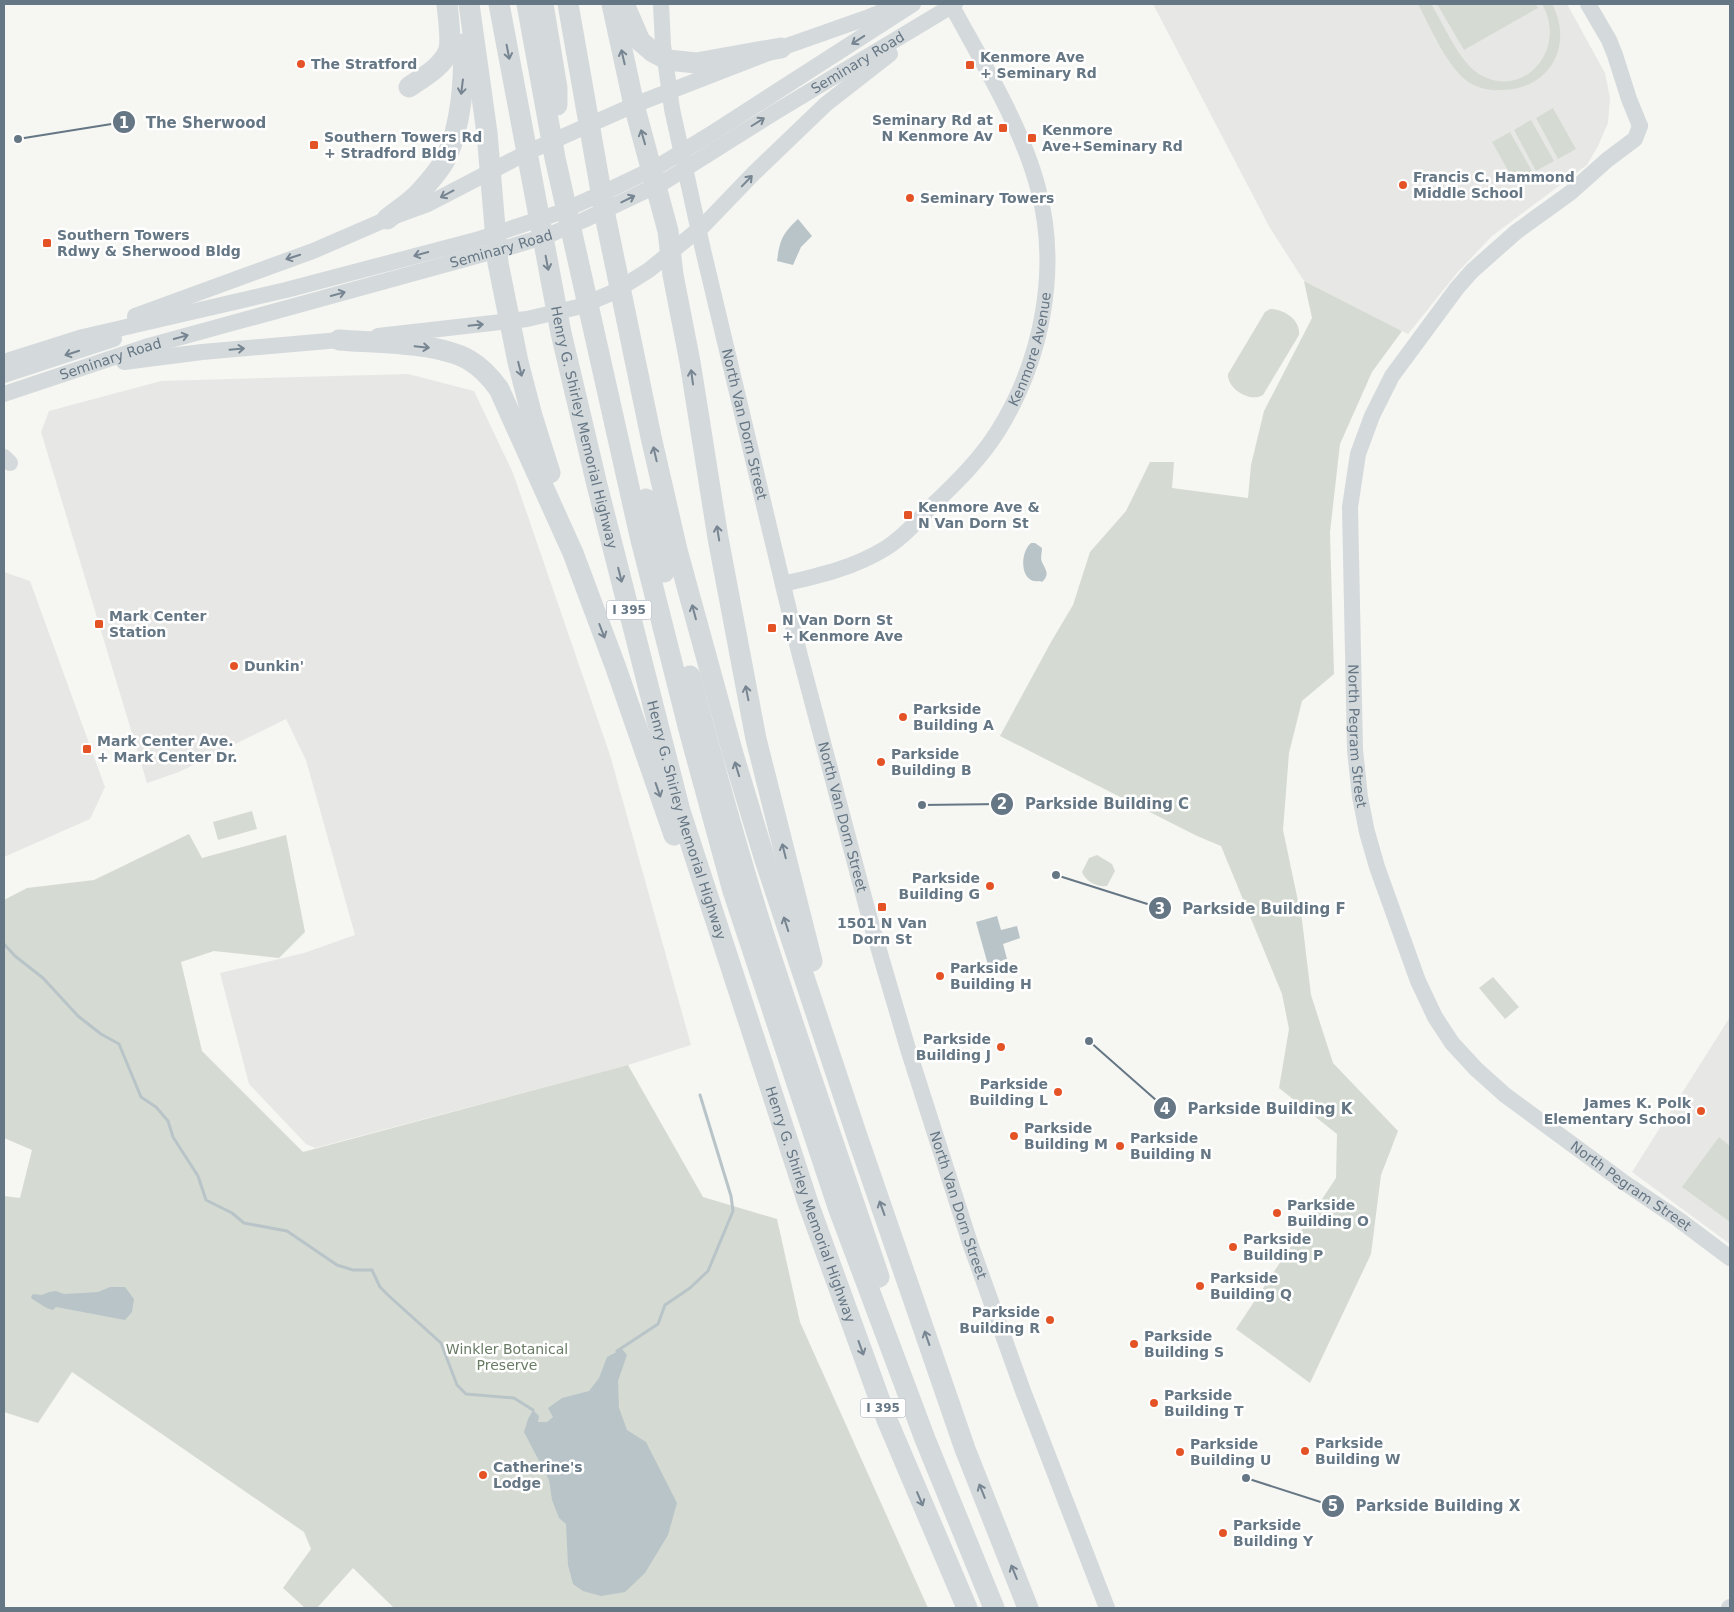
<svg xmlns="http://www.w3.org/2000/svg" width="1734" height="1612" font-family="'DejaVu Sans',sans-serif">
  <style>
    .built { fill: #e7e8e6 }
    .green { fill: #d5dbd2 }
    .water { fill: #b9c4c9 }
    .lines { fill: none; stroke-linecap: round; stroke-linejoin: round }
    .stream { stroke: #b9c4c9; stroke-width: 3 }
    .secondary { stroke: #d4d9dc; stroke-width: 16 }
    .highway { stroke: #d4d9dc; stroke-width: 21 }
    .oneway { stroke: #768591 }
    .poi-dot { fill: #e45325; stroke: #fff; stroke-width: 2 }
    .labels { text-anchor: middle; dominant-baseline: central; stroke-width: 5; stroke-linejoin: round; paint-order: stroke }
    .shield { fill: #fff; stroke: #939fa9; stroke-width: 1 }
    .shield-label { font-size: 12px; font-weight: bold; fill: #657684 }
    .poi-label { font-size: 14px; font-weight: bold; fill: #657684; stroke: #fff; text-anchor: start }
    .street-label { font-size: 14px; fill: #657684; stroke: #fff }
    .park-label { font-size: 14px; fill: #687b64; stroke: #fff }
    .leader { fill: none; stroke: #657684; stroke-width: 2 }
    .callout-dot { fill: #657684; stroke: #fff; stroke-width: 2 }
    .mark-label { font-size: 15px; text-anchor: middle; font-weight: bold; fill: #fff }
    .callout-label { font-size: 15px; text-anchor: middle; font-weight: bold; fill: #657684; stroke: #fff; stroke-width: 5; stroke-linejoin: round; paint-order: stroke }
  </style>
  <rect width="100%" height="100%" fill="#f6f6f2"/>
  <!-- built -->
  <path class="built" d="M1153,4H1567L1605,73L1610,98L1608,123L1598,146L1587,165L1492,236L1457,273L1408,334L1304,281L1270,228Z
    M408,374L474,391L513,473L610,755L691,1045L628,1065L315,1148L306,1144L249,1084L220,973L304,953L355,935L306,760L286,719L179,772L147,783L41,432L49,411L161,381Z
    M4,572L30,581L105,787L90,819L4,857Z
    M1730,1017V1244L1632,1172Z"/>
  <!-- green -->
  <path class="green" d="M1418,4H1431C1443,23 1460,63 1479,74C1524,101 1568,49 1542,4H1552C1574,45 1550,89 1503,90C1491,91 1480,89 1470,83C1449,71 1429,25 1418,4Z
    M1437,4H1536L1538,8L1464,50Z
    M1553,108L1576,149L1558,159L1536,118Z
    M1531,120L1554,161L1536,171L1514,130Z
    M1510,132L1533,173L1515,183L1492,142Z
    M1304,281L1402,331L1372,372L1340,444L1330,532L1334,674L1302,701L1289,753L1283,830L1302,920L1311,995L1333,1063L1398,1131L1381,1175L1371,1254L1310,1383L1236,1329L1336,1178L1337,1134L1279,1088L1289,1029L1282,994L1221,846L1197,836L1000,736L1051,642L1073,605L1090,552L1126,511L1150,462H1174L1172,488L1248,498L1251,465L1264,411L1312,318Z
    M1270,309C1284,309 1301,320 1299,335L1263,395C1251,403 1227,389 1228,374L1265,312Z
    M252,811L257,829L218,840L213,822Z
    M189,834L202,858L286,835L305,932L279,958L214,951L181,962L202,1051L303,1152L628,1065L703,1197L777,1219L800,1322L928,1608H394L353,1568L317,1608H305L283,1588L311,1549L304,1532L72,1372L38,1423L4,1412V1196L20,1198L32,1150L4,1138V900L27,888L94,880Z
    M1097,855L1112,864L1115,871L1107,886C1097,887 1086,882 1082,872L1089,858Z
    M1493,977L1519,1007L1505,1019L1479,988Z
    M1719,1137L1730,1146V1222L1682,1187Z"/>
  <!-- water -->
  <path class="water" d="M798,219L812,236L801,247L793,265L777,261C780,240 782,234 798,219Z
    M1031,543H1035L1042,548C1042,553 1040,558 1042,562C1046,571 1050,574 1042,582L1040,581C1020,585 1019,553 1031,543Z
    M997,916L1001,930L1017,926L1020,938L1003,944L1007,959L988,965L976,922Z
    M110,1287H125L134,1299L132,1312L125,1320L56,1307L53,1310C44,1308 40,1303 32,1299L31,1297L33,1294L42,1295L49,1292L56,1291L64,1294L82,1293L98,1292Z
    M622,1349L627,1355L618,1381L619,1408L627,1430L646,1442L677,1503L668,1535L645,1573L625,1592L601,1596L583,1591L573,1584L568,1565L566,1524L559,1518L552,1500L549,1480L524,1432L528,1419L533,1410L539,1416L538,1422H547L553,1417L548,1408L562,1398L589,1391L599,1378L607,1357Z"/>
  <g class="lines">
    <!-- stream -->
    <path class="stream" d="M4,944L15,956L43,978L78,1016L101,1034L119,1044L141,1097L156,1107L168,1121L173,1137L198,1176L206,1200L232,1213L244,1223L287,1231L337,1265L353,1270H372L380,1287L389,1296L441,1343L457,1385L466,1394L514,1398L533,1410
      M617,1351L658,1324L665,1305L690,1288L708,1271L733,1211L731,1196L700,1095"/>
    <!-- secondary -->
    <g class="secondary">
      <path id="s1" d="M661,4L663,45L672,109L703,250L799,652L869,916L908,1049L970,1243L1023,1391L1107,1608"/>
      <path d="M1588,4L1609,40L1615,55L1629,99L1640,126"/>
      <path id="s2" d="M1640,126L1635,139L1607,160L1570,193L1516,232L1472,271L1457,288L1392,376L1372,416L1358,454L1350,507L1355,750L1360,797L1367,832L1377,867L1418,981L1435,1017L1452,1043L1476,1069L1505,1095L1622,1181L1678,1219L1730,1258"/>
      <path d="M135,316L313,251L387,219L428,204L528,152L634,105L781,48L869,17L896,6"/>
      <path d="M378,336L527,319L578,307L614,292L649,270L704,225L754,173L826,104L890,54"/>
      <path d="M4,362L83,337L286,290L476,240L558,213L607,191L657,167L714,132L913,4"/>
      <path d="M124,362L202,352L351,339"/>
      <path d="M4,375L114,339"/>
      <path id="s3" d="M4,394L145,347L513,246L549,235L584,220L664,182L777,111L955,4"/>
      <path d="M4,457L10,463"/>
      <path id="s4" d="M783,584C818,576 854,568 886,548C905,536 920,518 936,502C959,480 981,458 998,431C1042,360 1060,270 1038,188C1022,127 984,65 954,10"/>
      <path d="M1729,1608L1730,1607"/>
    </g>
    <!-- highway -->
    <g class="highway">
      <path d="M469,4L487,133L498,263L518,362L532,416L550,473"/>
      <path id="s5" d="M499,4L561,333L597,485L680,811L808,1203L887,1420L967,1608"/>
      <path d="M527,4L555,158L640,536L689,730L733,891L838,1207L925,1439L994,1608"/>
      <path d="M543,4L557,88V105"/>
      <path d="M568,4L606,220L651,437L677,550L733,754L765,860L857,1136L965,1449L1028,1608"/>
      <path d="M612,4L634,105L668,231L673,275L690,362L718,538L756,739L812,961"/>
      <path d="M624,4L640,41L653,52L668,60L696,63L781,48"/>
      <path d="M409,87C423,77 441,68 448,52C452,43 448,14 447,4"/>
      <path d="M387,219C398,210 411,202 420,192C429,182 440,170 446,158C461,126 465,79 463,44"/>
      <path d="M339,340C374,343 438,342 469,360C481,367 491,378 499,389L573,553L616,668L674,835"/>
      <path d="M646,499L664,572"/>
      <path d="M690,676C713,762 736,847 763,932C800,1047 840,1162 879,1277"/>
    </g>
  </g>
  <!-- one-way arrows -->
  <defs><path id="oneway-shaft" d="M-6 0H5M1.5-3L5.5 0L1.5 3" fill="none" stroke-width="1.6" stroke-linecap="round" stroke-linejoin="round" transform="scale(1.25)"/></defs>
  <g class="oneway">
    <use href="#oneway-shaft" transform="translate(858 40) rotate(147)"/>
    <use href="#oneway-shaft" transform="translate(508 52) rotate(79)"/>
    <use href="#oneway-shaft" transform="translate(623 57) rotate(-103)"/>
    <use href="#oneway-shaft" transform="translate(462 87) rotate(97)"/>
    <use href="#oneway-shaft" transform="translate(758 122) rotate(-32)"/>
    <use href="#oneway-shaft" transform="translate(643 137) rotate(-106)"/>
    <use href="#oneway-shaft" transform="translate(747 181) rotate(-46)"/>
    <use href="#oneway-shaft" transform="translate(447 194) rotate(152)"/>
    <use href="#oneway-shaft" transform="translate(628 199) rotate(-26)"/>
    <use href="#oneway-shaft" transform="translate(421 254) rotate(165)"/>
    <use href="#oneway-shaft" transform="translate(293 257) rotate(162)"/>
    <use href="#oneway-shaft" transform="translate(547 263) rotate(79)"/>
    <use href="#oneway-shaft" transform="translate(338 294) rotate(-15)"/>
    <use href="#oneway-shaft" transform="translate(476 325) rotate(-6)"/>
    <use href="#oneway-shaft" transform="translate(181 337) rotate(-15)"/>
    <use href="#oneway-shaft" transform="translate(422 347) rotate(6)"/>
    <use href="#oneway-shaft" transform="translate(237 349) rotate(-5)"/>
    <use href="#oneway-shaft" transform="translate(72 353) rotate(162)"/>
    <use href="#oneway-shaft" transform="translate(520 369) rotate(76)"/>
    <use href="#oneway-shaft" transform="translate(692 377) rotate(-98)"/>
    <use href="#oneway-shaft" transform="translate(655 454) rotate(-103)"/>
    <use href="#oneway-shaft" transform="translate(718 533) rotate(-99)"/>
    <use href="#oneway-shaft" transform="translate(620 575) rotate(76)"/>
    <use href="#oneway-shaft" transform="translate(694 612) rotate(-105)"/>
    <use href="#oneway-shaft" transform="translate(602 631) rotate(69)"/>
    <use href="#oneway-shaft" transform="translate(747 693) rotate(-101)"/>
    <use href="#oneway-shaft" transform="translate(737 769) rotate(-107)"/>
    <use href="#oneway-shaft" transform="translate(658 790) rotate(71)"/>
    <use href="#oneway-shaft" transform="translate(784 851) rotate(-104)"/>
    <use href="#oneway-shaft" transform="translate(786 924) rotate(-108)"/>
    <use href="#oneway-shaft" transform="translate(882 1208) rotate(-110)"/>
    <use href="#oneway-shaft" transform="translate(927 1338) rotate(-109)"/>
    <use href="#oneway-shaft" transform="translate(861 1348) rotate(70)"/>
    <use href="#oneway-shaft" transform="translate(982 1491) rotate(-112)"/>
    <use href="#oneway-shaft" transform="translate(920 1499) rotate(67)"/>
    <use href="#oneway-shaft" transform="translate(1014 1572) rotate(-112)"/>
  </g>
  <!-- markers -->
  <g class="poi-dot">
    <circle cx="301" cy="64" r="5"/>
    <rect x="965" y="60" width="10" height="10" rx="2.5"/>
    <rect x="998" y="123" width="10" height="10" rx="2.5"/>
    <rect x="1027" y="133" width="10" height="10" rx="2.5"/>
    <rect x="309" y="140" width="10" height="10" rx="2.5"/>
    <circle cx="1403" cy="185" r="5"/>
    <circle cx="910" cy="198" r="5"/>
    <rect x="42" y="238" width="10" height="10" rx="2.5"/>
    <rect x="903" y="510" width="10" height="10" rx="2.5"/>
    <rect x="94" y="619" width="10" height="10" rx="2.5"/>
    <rect x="767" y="623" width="10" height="10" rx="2.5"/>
    <circle cx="234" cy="666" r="5"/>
    <circle cx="903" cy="717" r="5"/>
    <rect x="82" y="744" width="10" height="10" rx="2.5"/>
    <circle cx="881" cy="762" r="5"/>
    <circle cx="990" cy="886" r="5"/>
    <rect x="877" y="902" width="10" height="10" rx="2.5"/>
    <circle cx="940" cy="976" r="5"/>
    <circle cx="1001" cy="1047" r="5"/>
    <circle cx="1058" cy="1092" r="5"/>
    <circle cx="1701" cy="1111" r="5"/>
    <circle cx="1014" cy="1136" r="5"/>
    <circle cx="1120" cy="1146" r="5"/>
    <circle cx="1277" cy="1213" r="5"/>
    <circle cx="1233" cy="1247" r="5"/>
    <circle cx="1200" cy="1286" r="5"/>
    <circle cx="1050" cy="1320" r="5"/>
    <circle cx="1134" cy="1344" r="5"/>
    <circle cx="1154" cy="1403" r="5"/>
    <circle cx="1305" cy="1451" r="5"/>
    <circle cx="1180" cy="1452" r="5"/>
    <circle cx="483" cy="1475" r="5"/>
    <circle cx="1223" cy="1533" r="5"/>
  </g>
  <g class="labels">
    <!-- shield labels -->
    <g class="shield">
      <rect x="606.5" y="600.5" width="45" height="19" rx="4"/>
      <rect x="860.5" y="1398.5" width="45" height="19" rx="4"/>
    </g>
    <g class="shield-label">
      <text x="629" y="610">I 395</text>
      <text x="883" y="1408">I 395</text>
    </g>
    <!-- poi labels -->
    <g class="poi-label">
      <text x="980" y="57">Kenmore Ave<tspan x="980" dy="16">+ Seminary Rd</tspan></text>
      <text x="311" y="64">The Stratford</text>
      <text x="993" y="120" text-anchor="end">Seminary Rd at<tspan x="993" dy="16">N Kenmore Av</tspan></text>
      <text x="1042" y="130">Kenmore<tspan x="1042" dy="16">Ave+Seminary Rd</tspan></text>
      <text x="324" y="137">Southern Towers Rd<tspan x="324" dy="16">+ Stradford Bldg</tspan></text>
      <text x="1413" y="177">Francis C. Hammond<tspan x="1413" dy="16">Middle School</tspan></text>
      <text x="920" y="198">Seminary Towers</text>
      <text x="57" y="235">Southern Towers<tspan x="57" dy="16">Rdwy &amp; Sherwood Bldg</tspan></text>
      <text x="918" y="507">Kenmore Ave &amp;<tspan x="918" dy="16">N Van Dorn St</tspan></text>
      <text x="109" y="616">Mark Center<tspan x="109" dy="16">Station</tspan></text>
      <text x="782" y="620">N Van Dorn St<tspan x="782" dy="16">+ Kenmore Ave</tspan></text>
      <text x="244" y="666">Dunkin'</text>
      <text x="913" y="709">Parkside<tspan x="913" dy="16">Building A</tspan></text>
      <text x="97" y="741">Mark Center Ave.<tspan x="97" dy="16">+ Mark Center Dr.</tspan></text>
      <text x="891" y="754">Parkside<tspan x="891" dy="16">Building B</tspan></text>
      <text x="980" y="878" text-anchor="end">Parkside<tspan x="980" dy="16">Building G</tspan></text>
      <text x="882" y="923" text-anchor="middle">1501 N Van<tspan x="882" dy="16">Dorn St</tspan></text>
      <text x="950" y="968">Parkside<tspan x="950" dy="16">Building H</tspan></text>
      <text x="991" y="1039" text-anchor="end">Parkside<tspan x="991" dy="16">Building J</tspan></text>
      <text x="1048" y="1084" text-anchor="end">Parkside<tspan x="1048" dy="16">Building L</tspan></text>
      <text x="1691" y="1103" text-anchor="end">James K. Polk<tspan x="1691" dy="16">Elementary School</tspan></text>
      <text x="1024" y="1128">Parkside<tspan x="1024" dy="16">Building M</tspan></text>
      <text x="1130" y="1138">Parkside<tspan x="1130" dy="16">Building N</tspan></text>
      <text x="1287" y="1205">Parkside<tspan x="1287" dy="16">Building O</tspan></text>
      <text x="1243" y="1239">Parkside<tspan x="1243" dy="16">Building P</tspan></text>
      <text x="1210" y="1278">Parkside<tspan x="1210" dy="16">Building Q</tspan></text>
      <text x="1040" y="1312" text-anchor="end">Parkside<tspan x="1040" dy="16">Building R</tspan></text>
      <text x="1144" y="1336">Parkside<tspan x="1144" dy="16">Building S</tspan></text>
      <text x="1164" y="1395">Parkside<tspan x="1164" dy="16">Building T</tspan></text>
      <text x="1315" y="1443">Parkside<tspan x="1315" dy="16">Building W</tspan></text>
      <text x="1190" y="1444">Parkside<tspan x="1190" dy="16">Building U</tspan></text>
      <text x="493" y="1467">Catherine's<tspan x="493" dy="16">Lodge</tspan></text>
      <text x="1233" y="1525">Parkside<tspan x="1233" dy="16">Building Y</tspan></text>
    </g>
    <!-- street labels -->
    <g class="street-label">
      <text stroke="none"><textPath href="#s3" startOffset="922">Seminary Road</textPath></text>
      <text stroke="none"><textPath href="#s3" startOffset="518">Seminary Road</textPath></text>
      <text stroke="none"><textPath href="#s4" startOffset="361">Kenmore Avenue</textPath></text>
      <text stroke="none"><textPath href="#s3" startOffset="112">Seminary Road</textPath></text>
      <text stroke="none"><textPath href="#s1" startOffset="429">North Van Dorn Street</textPath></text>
      <text stroke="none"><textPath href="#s5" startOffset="432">Henry G. Shirley Memorial Highway</textPath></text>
      <text stroke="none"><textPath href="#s2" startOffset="724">North Pegram Street</textPath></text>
      <text stroke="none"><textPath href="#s1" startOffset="834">North Van Dorn Street</textPath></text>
      <text stroke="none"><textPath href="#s5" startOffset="838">Henry G. Shirley Memorial Highway</textPath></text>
      <text stroke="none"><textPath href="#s2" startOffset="1279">North Pegram Street</textPath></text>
      <text stroke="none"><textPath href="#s5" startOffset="1242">Henry G. Shirley Memorial Highway</textPath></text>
      <text stroke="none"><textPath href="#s1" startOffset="1239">North Van Dorn Street</textPath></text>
    </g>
    <!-- park labels -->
    <g class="park-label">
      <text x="507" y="1349">Winkler Botanical<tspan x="507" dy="16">Preserve</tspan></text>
    </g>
  </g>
  <!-- callouts -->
  <path class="leader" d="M18 139L124 122M922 805L1002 804M1056 875L1160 908M1089 1041L1165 1108M1246 1478L1333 1506"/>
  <g class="callout-dot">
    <circle cx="18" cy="139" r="5"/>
    <circle cx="922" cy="805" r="5"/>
    <circle cx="1056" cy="875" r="5"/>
    <circle cx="1089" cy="1041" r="5"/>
    <circle cx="1246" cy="1478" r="5"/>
    <circle cx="124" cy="122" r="12"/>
    <circle cx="1002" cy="804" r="12"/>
    <circle cx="1160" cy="908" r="12"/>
    <circle cx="1165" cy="1108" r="12"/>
    <circle cx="1333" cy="1506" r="12"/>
  </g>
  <g class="mark-label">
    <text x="124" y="128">1</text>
    <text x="1002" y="809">2</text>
    <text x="1160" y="914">3</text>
    <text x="1165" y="1114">4</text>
    <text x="1333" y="1511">5</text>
  </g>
  <g class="callout-label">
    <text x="206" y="128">The Sherwood</text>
    <text x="1107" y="809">Parkside Building C</text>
    <text x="1264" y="914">Parkside Building F</text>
    <text x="1270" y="1114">Parkside Building K</text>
    <text x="1438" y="1511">Parkside Building X</text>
  </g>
  <!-- border -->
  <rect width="1734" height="1612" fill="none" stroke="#657684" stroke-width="10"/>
</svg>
